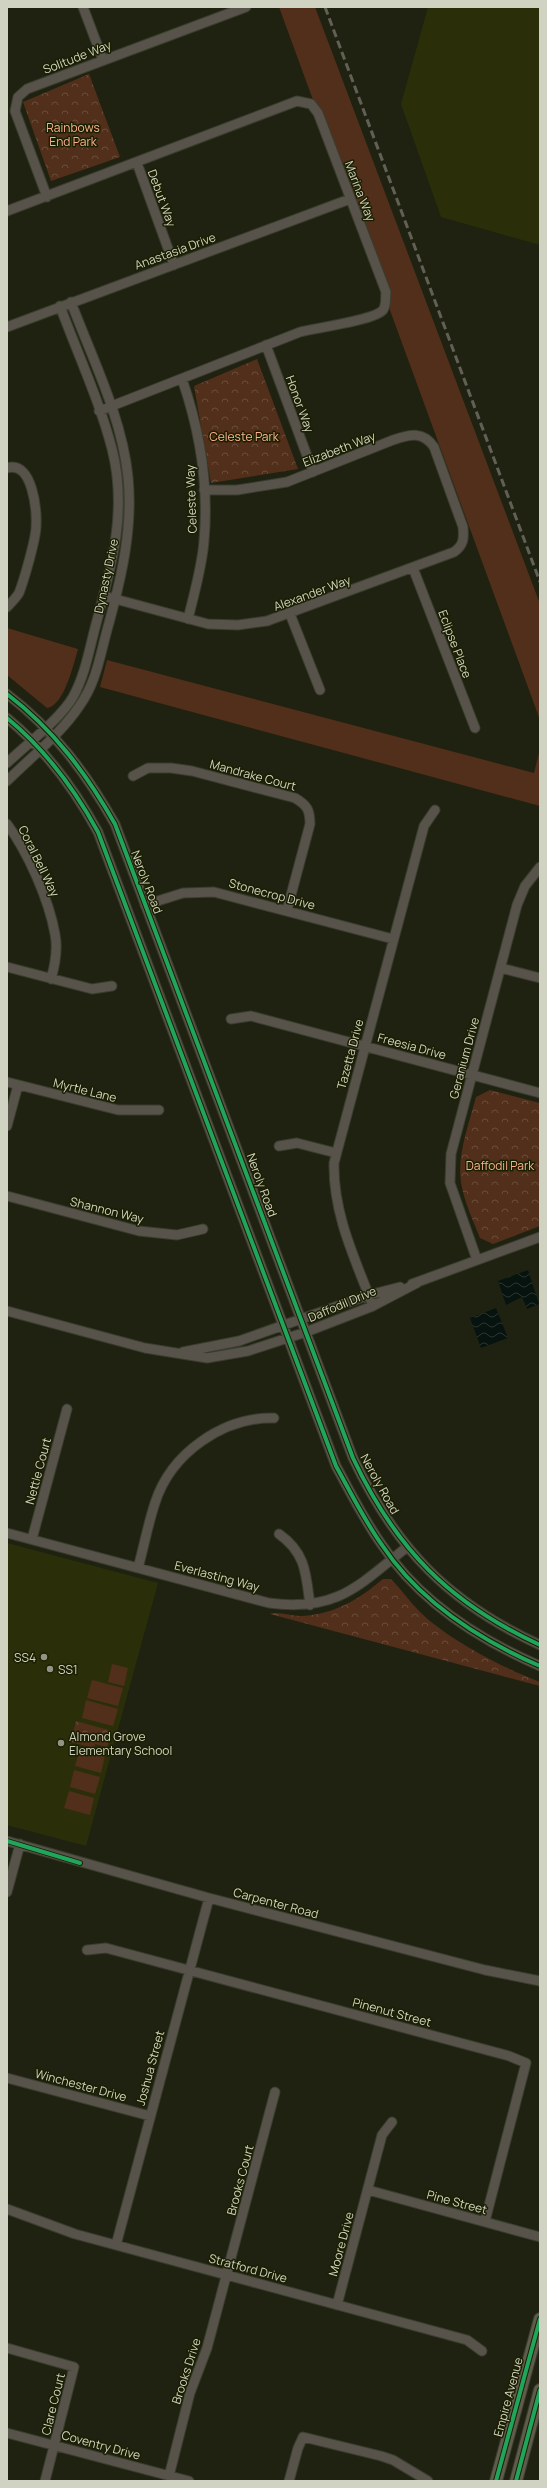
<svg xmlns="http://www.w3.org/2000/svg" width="547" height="2488" font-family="Manrope,sans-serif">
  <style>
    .built { fill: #2a2f0a }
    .green { fill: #522f1a }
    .park { fill: url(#park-crowns) }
    .water { fill: url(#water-waves) }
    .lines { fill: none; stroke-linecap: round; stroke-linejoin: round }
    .minor-casing { stroke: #3a3d2e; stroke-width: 11 }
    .major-casing { stroke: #3a3d2e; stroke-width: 14 }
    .minor { stroke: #57534a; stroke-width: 9 }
    .major { stroke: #605c4d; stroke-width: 12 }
    .rail { stroke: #626056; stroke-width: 3; stroke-dasharray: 8 4; stroke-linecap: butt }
    .cycleway-casing { stroke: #1b1f01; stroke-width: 6 }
    .cycleway { stroke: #20a55d; stroke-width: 4 }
    .poi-dot { fill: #929583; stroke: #1b1f01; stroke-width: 1.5 }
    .labels { text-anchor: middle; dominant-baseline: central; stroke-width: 3; stroke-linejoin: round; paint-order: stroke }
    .street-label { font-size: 12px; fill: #d0d3c1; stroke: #1b1f01 }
    .park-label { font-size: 12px; fill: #fbb38e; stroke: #1b1f01 }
    .poi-label { font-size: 12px; fill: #d0d3c1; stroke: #1b1f01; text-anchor: start }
  </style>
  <defs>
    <pattern id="park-crowns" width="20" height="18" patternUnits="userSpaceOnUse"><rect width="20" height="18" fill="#522f1a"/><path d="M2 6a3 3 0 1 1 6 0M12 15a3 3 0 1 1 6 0" fill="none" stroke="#6a4c3a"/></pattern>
    <pattern id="water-waves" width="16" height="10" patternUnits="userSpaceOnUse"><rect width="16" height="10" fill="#07130f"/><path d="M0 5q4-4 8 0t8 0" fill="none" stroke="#2a3430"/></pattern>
  </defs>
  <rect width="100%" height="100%" fill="#1f2210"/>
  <!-- built -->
  <path class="built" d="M428,7H540V245L441,217L401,104Z
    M7,1543L158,1583L86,1846L7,1825Z"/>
  <!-- green -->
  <path class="green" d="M279,7H315L540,604V720Z
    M7,628L78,649C74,663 64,706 47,708L7,675Z
    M107,660L534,773L540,749V806L100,687Z
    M112,1664L128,1668L124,1686L108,1682Z
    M92,1680L123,1688L118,1706L87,1698Z
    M86,1700L118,1709L113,1726L82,1718Z
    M80,1749L105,1756L101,1773L75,1766Z
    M74,1770L100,1777L95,1794L70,1787Z
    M69,1791L94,1798L90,1815L64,1808Z"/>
  <!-- park -->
  <path class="park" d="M89,74L120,157L51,181L23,102Z
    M257,359L298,469L211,483L194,386Z
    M490,1090L540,1103V1226L493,1244L480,1238C473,1220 464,1202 461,1182C457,1154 469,1124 476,1097Z
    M383,1579H391C401,1589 409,1601 419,1611C447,1639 503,1668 540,1682V1686L270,1614C276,1611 292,1616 300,1616C333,1615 358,1600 383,1579Z
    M76,1721L112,1731L107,1747L95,1744L94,1748L71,1742Z"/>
  <!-- water -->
  <path class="water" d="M528,1270L539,1304L527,1309L522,1297L506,1305L498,1281Z
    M496,1308L508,1338L481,1348L470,1318Z"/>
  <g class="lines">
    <!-- minor casing -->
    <g class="minor-casing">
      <path id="minor" d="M83,7L103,60
        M137,163L174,265
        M47,197L15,111L18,97L27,89L246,7
        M7,211L297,101L311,104L318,113L386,292C385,298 387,304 383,310C375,320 316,328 300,332L99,411
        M7,327L350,199
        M266,345L313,472
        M182,379C200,431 209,486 204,541C202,567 194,594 188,619
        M7,468C33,460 37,511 36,528C35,542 24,580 19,593C16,598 11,603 7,607
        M413,568L475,728
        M104,596L208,624L238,625L267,621L454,552C464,545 464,538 463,527L434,447C423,431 410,434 393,440L287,482L237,490H204
        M290,614L320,690
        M7,694C54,730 86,773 115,824L353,1458C396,1549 449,1603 540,1645
        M7,718C46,750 74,788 98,832L336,1466C351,1493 364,1520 382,1545C419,1601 480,1640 540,1666
        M7,763C26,745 61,718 73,697C85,675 89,651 95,628C111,568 128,511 112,449C100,402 77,352 60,306
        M133,776L148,768H171L192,771L295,798C307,805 310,810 310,824L287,910
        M7,781C31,757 61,734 80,705C97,682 101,650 109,623C122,575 133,527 128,477C122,417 92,358 71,302
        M7,824C28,852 49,900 55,934C58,949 55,965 51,979
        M145,905L183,893L214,892L393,939
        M7,967L92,989L112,986
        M501,968L540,978
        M231,1019L251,1016L540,1093
        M7,1082L118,1110H159
        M7,1126L18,1085
        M279,1146L297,1143L336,1153
        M7,1196L139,1231L177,1235L203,1229
        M477,1260L450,1183L451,1154L517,905L525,886L540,867
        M412,1284L540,1237
        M373,1306C355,1259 333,1214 334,1163L424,826L435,810
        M7,1311L145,1348L207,1358L248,1351L306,1332L373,1306L417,1283
        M183,1352L239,1341L369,1295L400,1287
        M7,1533L269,1603C337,1612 358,1586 407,1547
        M279,1534C306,1553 306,1574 310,1605
        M32,1539L67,1409
        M138,1568C144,1546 148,1524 155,1503C171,1453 223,1417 274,1418
        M7,1841L209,1898L485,1970L540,1981
        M7,1892L20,1844
        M87,1950L106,1948L509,2056L526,2063L485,2221
        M7,2078L150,2116
        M368,2190L540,2237
        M7,2209L75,2234L467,2340L482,2351
        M116,2245L209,1898
        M337,2305L382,2135L392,2122
        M7,2348L74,2367L45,2481
        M7,2433L189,2481
        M169,2476L190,2393L207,2348L275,2092
        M289,2481L298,2448L303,2437L381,2456L393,2460L428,2481"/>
    </g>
    <!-- major casing -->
    <g class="major-casing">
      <path id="major" d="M496,2481L540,2319
        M516,2481L540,2390"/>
    </g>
    <!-- minor -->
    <use href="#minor" class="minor"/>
    <!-- major -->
    <use href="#major" class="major"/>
    <!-- rail -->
    <path class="rail" d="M325,7L540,582"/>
    <!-- cycleway casing -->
    <g class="cycleway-casing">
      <path id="cycleway" d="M7,694C54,730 86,773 115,824L353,1458C396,1549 449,1603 540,1645
        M7,718C46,750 74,788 98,832L336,1466C351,1493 364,1520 382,1545C419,1601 480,1640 540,1666
        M7,1841L80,1863
        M496,2481L540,2319
        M516,2481L540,2390"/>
    </g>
    <!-- cycleway -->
    <use href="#cycleway" class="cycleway"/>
  </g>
  <!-- markers -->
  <g class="poi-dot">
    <circle cx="44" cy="1657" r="4"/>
    <circle cx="50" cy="1669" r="4"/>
    <circle cx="61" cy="1743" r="4"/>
  </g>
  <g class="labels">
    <!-- street labels -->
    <g class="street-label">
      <text transform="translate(77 57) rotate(-21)">Solitude Way</text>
      <text transform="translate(360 191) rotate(69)">Marina Way</text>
      <text transform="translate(162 198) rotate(70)">Debut Way</text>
      <text transform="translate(175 251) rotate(-20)">Anastasia Drive</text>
      <text transform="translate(300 404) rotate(70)">Honor Way</text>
      <text transform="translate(339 449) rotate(-21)">Elizabeth Way</text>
      <text transform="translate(191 499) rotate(-92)">Celeste Way</text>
      <text transform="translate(106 576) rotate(-78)">Dynasty Drive</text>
      <text transform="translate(312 593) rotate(-20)">Alexander Way</text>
      <text transform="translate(455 644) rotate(69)">Eclipse Place</text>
      <text transform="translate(253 775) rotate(15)">Mandrake Court</text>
      <text transform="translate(39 861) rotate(64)">Coral Bell Way</text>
      <text transform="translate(147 882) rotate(69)">Neroly Road</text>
      <text transform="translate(272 894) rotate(15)">Stonecrop Drive</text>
      <text transform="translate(412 1046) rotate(15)">Freesia Drive</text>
      <text transform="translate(350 1054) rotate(-75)">Tazetta Drive</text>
      <text transform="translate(464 1058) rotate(-75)">Geranium Drive</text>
      <text transform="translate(85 1090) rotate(14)">Myrtle Lane</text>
      <text transform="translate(262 1185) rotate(70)">Neroly Road</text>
      <text transform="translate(107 1210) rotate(14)">Shannon Way</text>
      <text transform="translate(342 1304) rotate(-23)">Daffodil Drive</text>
      <text transform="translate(38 1471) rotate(-75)">Nettle Court</text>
      <text transform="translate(380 1484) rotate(61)">Neroly Road</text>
      <text transform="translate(217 1576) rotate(15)">Everlasting Way</text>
      <text transform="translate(276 1903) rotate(15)">Carpenter Road</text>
      <text transform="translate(392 2012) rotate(15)">Pinenut Street</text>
      <text transform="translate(150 2068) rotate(-75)">Joshua Street</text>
      <text transform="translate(81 2085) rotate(15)">Winchester Drive</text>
      <text transform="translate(240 2180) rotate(-75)">Brooks Court</text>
      <text transform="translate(457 2202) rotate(15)">Pine Street</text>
      <text transform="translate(341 2244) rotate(-75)">Moore Drive</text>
      <text transform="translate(248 2268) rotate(15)">Stratford Drive</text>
      <text transform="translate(186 2371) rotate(-72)">Brooks Drive</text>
      <text transform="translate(508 2397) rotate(-75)">Empire Avenue</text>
      <text transform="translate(53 2404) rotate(-76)">Clare Court</text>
      <text transform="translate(101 2445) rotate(15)">Coventry Drive</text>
    </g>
    <!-- park labels -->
    <g class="park-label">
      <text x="73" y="127">Rainbows<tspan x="73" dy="14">End Park</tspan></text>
      <text x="244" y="436">Celeste Park</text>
      <text x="500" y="1165">Daffodil Park</text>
    </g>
    <!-- poi labels -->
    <g class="poi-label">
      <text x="36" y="1657" text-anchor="end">SS4</text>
      <text x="58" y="1669">SS1</text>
      <text x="69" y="1736">Almond Grove<tspan x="69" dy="14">Elementary School</tspan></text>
    </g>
  </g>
  <!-- border -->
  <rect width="547" height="2488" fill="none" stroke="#d0d3c1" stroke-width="16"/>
</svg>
